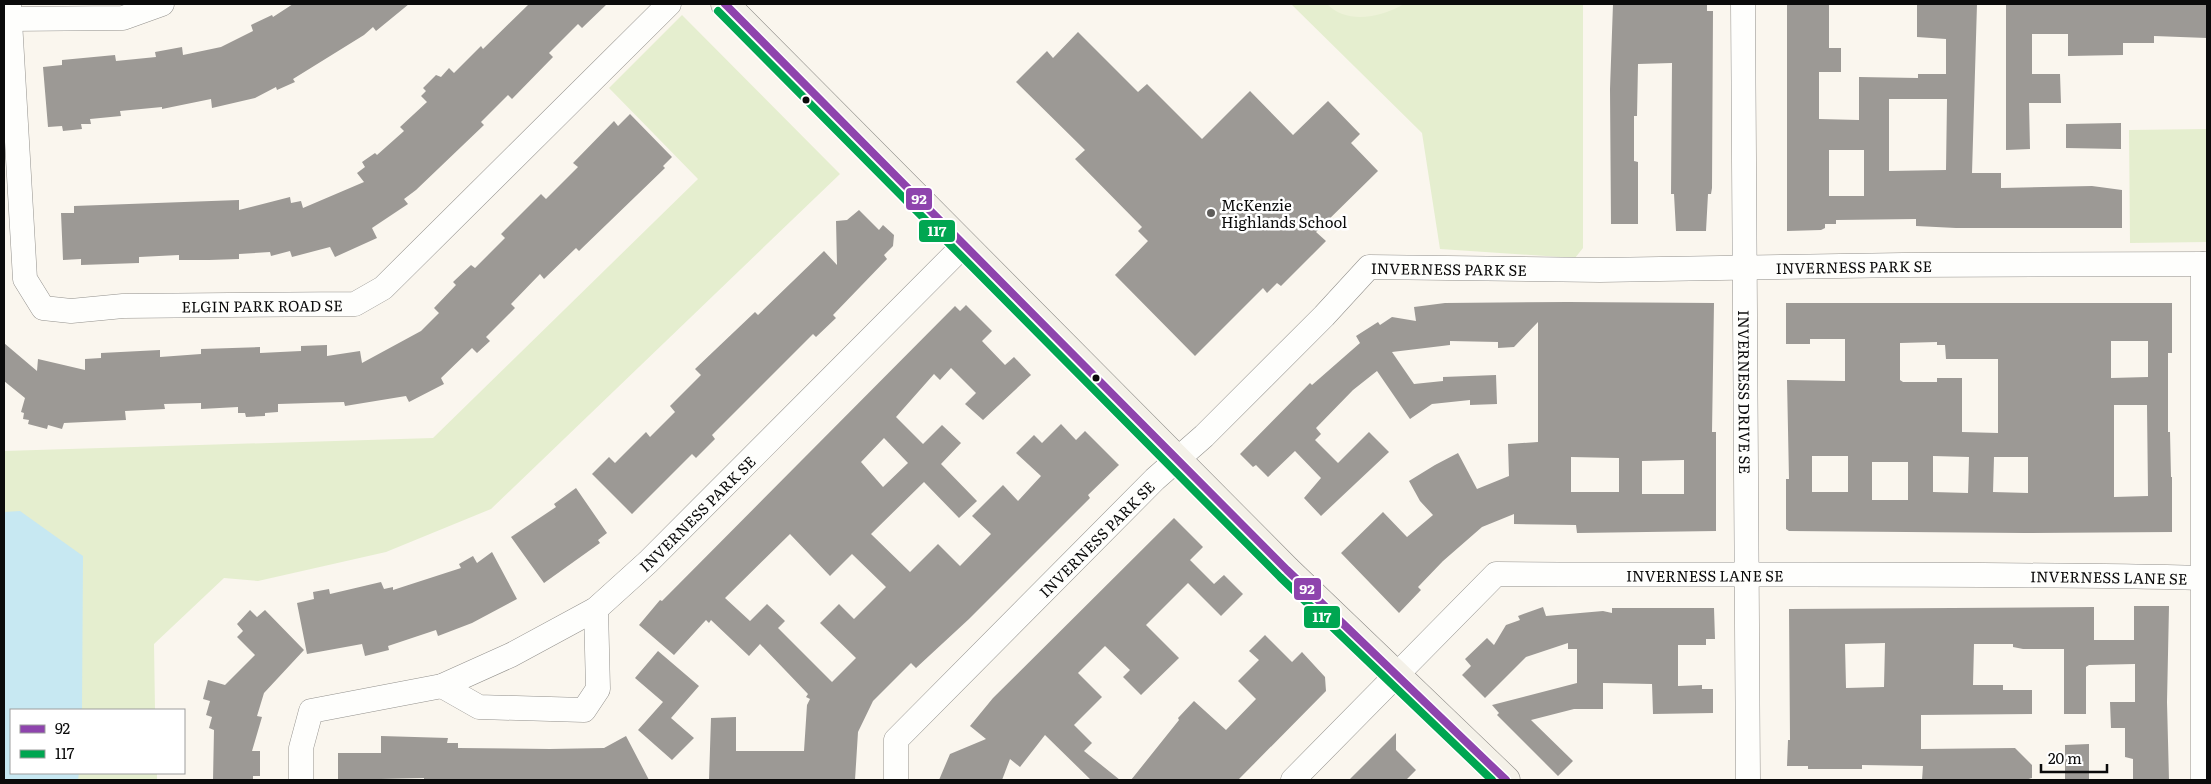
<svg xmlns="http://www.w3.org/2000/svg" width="2211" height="784" font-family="Literata,serif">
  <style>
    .green { fill: #e5eecf }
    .pitch { fill: #eef2d9 }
    .water { fill: #c7e8f2 }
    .building { fill: #9c9995; fill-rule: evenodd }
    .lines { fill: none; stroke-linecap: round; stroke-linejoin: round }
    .street-casing { stroke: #93918d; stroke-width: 25 }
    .secondary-casing { stroke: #898784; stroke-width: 29 }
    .street { stroke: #fefefc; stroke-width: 24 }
    .secondary { stroke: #f4f1e8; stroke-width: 28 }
    .bus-1-casing { stroke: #fff; stroke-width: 11 }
    .bus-2-casing { stroke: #fff; stroke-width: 11 }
    .bus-1 { stroke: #8e44ad; stroke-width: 8 }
    .bus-2 { stroke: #00a651; stroke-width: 8 }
    .bus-dot { fill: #0b0b0b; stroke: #fff; stroke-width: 2 }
    .poi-dot { fill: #5f5d5a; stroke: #fff; stroke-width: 2 }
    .labels { text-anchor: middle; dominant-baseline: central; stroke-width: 5; stroke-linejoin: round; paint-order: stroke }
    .poi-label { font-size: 15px; fill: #0b0b0b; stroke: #fff; text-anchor: start }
    .street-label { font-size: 15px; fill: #0b0b0b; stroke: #fff }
    .line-badge { stroke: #fff; stroke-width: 2 }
    .badge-label { font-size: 14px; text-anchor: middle; font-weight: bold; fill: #fff }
  </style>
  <rect width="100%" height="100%" fill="#faf6ee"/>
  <!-- green -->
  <path class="green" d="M1291,4H1583V248L1575,258L1440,249L1422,133Z
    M682,15L840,174L491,509L386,552L258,581L224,578L154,644L155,710H11V773H157V780H4V451L433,438L698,179L609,88Z
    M2207,129V242L2130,243L2129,130Z"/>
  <!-- pitch -->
  <path class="pitch" d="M1327,4H1404C1382,17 1347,25 1327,4Z"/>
  <!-- water -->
  <path class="water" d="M20,511L83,556L82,710H11V773H79L78,780H4V512Z"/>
  <!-- building -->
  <path class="building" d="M293,4H409L376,31L373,27L364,35L293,79L295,82L277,90L276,87L255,98L212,108L211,99L162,109V107L120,111L121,116L90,119L91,124H81L82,129L63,131L62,126L48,127L43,67L62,65V60L115,55L116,61L156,57L155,52L182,47L183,55L221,47L253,31L251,25L272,15L273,17Z
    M529,4H607L582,28L578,24L549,53L553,57L512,99L508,95L481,122L484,125L416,190L404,199L408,204L372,228L377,238L335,257L330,247L292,257L290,251L271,256L270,252L239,254V259L209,260H179V255L139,257V263L81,265V259L63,260L61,213H74V206L239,200V210L290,197L291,203L301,201L303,208L364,182L357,173L365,167L362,162L375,153L377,155L404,131L400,127L427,102L421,96L426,91L423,88L436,75L441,77L449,68L454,73L481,46L483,49Z
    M1613,4H1707V11H1713L1712,188L1711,194H1708L1706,231H1676L1674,194H1671L1672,63L1638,64L1637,116H1634V161L1638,162V224H1611L1610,89Z
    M1787,4H1829V48H1841V72H1819V119L1859,120V77L1918,78V74H1946V39L1917,37V4H1977L1972,173H2001V188L2092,186L2122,190V228H1956L1916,226V219L1836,220V224H1825V228L1821,230L1787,231ZM1889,99H1947L1946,170L1889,171ZM1829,150H1864V196H1829Z
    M2006,4H2207V38L2154,36V43H2123V55L2068,56V34H2032V74H2060L2061,103H2029L2030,149L2006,150Z
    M1078,32L1138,92L1147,84L1202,139L1250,91L1293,135L1328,101L1360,134L1351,143L1378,171L1316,232L1326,241L1281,286L1277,283L1267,293L1263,288L1195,356L1115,275L1148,241L1138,231L1142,227L1075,159L1085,150L1016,82L1047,51L1053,58Z
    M630,114L672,157L663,166L665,168L579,251L576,248L544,279L540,274L511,304L515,308L486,337L490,341L477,353L472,348L441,378L444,384L409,402L406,396L345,406L344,402L278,404V412L265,413V416L246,417L245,413H238V407L201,409V403L164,404L165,409L125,411L126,420L64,423L62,429L48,425L47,429L28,424L29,420L23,419L24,413L21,412L25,398L4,381V343L37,371L38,359L85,370V359L101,358V353L160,350V357L201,354V349L260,347V353L301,351V346L327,345V356L360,351L362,363L421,331L439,313L434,308L456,285L453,282L471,265L475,268L505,238L501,234L541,194L546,199L578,167L573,163L614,121L618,126Z
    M2121,123V149L2066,148V124Z
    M859,210L879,230L883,225L894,235L893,246L884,255L887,259L833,315L836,318L816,337L813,334L712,435L715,439L696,458L692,454L632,514L592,474L609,457L615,463L646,432L650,437L675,412L670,406L701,375L695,369L755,312L758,315L824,251L837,265L836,221L847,220Z
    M1568,302L1714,303L1712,432H1716V531L1577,533L1576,525L1514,524V514L1482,527L1443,561L1418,587L1421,590L1399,613L1341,553L1383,512L1407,537L1433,515L1420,501L1409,481L1435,465L1458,453L1477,489L1509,476L1508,444L1538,442V322L1514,347L1498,348V342L1450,341V345L1392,352L1414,384L1443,381V377L1496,375L1497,404L1470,405V400L1432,404L1410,419L1377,371L1353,390L1316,428L1321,434L1315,440L1338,463L1369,432L1389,452L1321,516L1304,498L1321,478L1295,451L1268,477L1256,465L1253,467L1240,454L1310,383L1312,385L1360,343L1356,336L1378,322L1380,325L1392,317L1416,321L1414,307L1445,303ZM1571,457L1619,458V492H1571ZM1684,460V494H1642V461Z
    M1786,303H2172V353H2168V432H2170L2171,477H2172V532L2024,533L1789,531L1786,529V479H1789L1787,380L1845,381V339H1810V344H1786ZM2111,341H2148V377L2111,378ZM1937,342V345H1945L1946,359H1998V433L1962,432V378H1937V382H1903L1900,380V343ZM2114,405H2147L2148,496L2114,497ZM1812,456H1848V492H1812ZM1933,456L1969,457L1968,493L1933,492ZM1994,457H2028V493L1993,492ZM1872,462H1908V500H1872Z
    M966,305L992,331L982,341L1005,365L1014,357L1031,375L983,420L965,404L976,393L951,368L940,380L934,374L896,417L923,444L942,425L961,443L941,464L977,501L959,518L924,482L871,534L910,572L938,544L960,566L991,534L972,516L1003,485L1018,501L1041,476L1016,453L1034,435L1042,443L1061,424L1076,440L1085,431L1119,465L1088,495L1090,498L969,619L916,668L911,663L873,701L858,732L855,780H709L711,718L736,717V751H804L807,705L810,699L806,697L808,694L760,644L749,656L711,620L709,623L706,620L674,655L639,625L660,600L662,601L955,306L960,311ZM884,438L908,463L883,487L861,462ZM790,534L830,576L852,554L886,587L854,619L839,604L820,623L856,658L832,682L778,628L785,621L767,604L750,621L725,598Z
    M576,488L607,533L598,540L600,543L544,583L511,537L556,507L554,504Z
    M1174,518L1203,547L1190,560L1214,584L1224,575L1243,594L1221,616L1188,583L1146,625L1179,658L1141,695L1123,677L1130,670L1105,646L1078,673L1102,697L1074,725L1092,743L1084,751L1120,780H1091L1045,735L1020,767L1010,759L1002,780H939L950,754L986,739L970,726L993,698Z
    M492,552L517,599L472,623L438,636L436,630L388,646L389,650L365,656L362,644L307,654L297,603L314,599L313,592L329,589L330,594L381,582L384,589L393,587V590L461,568L459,564L473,556L477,563Z
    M2134,606H2169L2167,702L2169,780H2133V759L2125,757V728H2111L2110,702H2135V664L2089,665L2086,667V714H2064V649H2023L2013,647V644H1974L1973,685H2003V690H2032V714L1921,715V749L2015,748L2032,765V778L2025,780H1922L1923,766L1862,765V769H1808V766H1787L1788,740H1790L1789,609L2094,607V640H2134ZM1885,643L1884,687L1846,688L1845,644Z
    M1543,607L1546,616L1603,611L1612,613V608H1714L1715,639H1706V645H1678V686L1702,685V689H1713V713L1653,714L1652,684L1603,683V709H1574L1531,720L1573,761L1558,776L1497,715L1499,713L1492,705L1577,683V649H1568V643L1526,657L1485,698L1462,675L1471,666L1465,659L1487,638L1494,645L1506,625L1520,620L1518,616Z
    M250,610L257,617L265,610L304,650L264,693L257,716L262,717L252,751H260V776H253V780H213L214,730L209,728L212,717L206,715L210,701L203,699L208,680L225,685L255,655L237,637L243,631L237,624Z
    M1265,635L1292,662L1302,652L1325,677L1326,691L1238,780H1131L1179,720L1178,718L1194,701L1226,730L1256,699L1238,681L1259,660L1249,651Z
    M658,651L699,686L671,718L694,738L672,760L638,730L663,702L635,678Z
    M1396,733V750L1416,770L1406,780H1349Z
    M381,736L448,738L447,743H458V748L550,749L604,748L626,736L649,780H424V778L338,780V753H381Z
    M2089,744V780H2065V745Z"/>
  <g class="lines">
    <!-- street casing -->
    <g class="street-casing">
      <g id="street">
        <path id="s1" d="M9,4L25,279L43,308L71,311L123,306L355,304L383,288L669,4"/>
        <path id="s2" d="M1743,4L1748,780"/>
        <path d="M9,19L123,18L162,4"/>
        <path d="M442,686L479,707L584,710L598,689L596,609"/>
        <path id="s3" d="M301,780V748L311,711L442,686L511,655L596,609L648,562L964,245"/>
        <path id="s4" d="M896,780V740L1155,479L1204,436L1324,316L1369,267L1600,270L1903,265L2207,264"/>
        <path id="s5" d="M1293,780L1496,574C1731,576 1967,572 2203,578"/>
        <path d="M2203,780V264"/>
      </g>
    </g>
    <!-- secondary casing -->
    <g class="secondary-casing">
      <path id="secondary" d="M725,4L1287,570L1506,780"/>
    </g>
    <!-- street -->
    <use href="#street" class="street"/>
    <!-- secondary -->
    <use href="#secondary" class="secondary"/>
    <!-- bus-1 casing -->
    <g class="bus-1-casing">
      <path id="bus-1" d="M725,4L1287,570L1506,780"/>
    </g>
    <!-- bus-2 casing -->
    <g class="bus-2-casing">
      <path id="bus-2" d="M718,11L1280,577L1492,780"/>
    </g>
    <!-- bus-1 -->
    <use href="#bus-1" class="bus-1"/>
    <!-- bus-2 -->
    <use href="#bus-2" class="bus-2"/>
  </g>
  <!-- markers -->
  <g class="bus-dot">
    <circle cx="806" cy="100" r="4.5"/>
    <circle cx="1096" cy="378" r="4.5"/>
  </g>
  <circle class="poi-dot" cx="1211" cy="213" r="5"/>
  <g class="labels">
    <!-- poi labels -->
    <g class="poi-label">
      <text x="1221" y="204">McKenzie<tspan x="1221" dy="17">Highlands School</tspan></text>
    </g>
    <!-- street labels -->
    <g class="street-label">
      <text stroke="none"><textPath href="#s4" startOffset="1194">INVERNESS PARK SE</textPath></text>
      <text stroke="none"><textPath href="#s4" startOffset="789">INVERNESS PARK SE</textPath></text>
      <text stroke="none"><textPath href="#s1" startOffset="529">ELGIN PARK ROAD SE</textPath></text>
      <text stroke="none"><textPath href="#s2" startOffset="388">INVERNESS DRIVE SE</textPath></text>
      <text stroke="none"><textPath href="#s3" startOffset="515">INVERNESS PARK SE</textPath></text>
      <text stroke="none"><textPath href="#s4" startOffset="324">INVERNESS PARK SE</textPath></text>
      <text stroke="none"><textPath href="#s5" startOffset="498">INVERNESS LANE SE</textPath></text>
      <text stroke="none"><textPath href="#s5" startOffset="902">INVERNESS LANE SE</textPath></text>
    </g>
  </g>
  <g class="line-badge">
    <rect x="905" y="187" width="28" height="24" rx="5" fill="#8e44ad"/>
    <rect x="918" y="219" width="38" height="24" rx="5" fill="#00a651"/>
    <rect x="1293" y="577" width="29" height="24" rx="5" fill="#8e44ad"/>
    <rect x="1303" y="605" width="38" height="24" rx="5" fill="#00a651"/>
  </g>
  <g class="badge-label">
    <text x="919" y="204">92</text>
    <text x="937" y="236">117</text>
    <text x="1307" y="594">92</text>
    <text x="1322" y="622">117</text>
  </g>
  <!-- border -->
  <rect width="2211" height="784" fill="none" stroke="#0b0b0b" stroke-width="10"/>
  <!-- legend -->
  <rect x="10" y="709" width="175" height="65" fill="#ffffff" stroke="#9d9d9d"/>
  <rect x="20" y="725" width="25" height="8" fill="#8e44ad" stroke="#9d9d9d"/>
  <text x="55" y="734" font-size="15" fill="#0b0b0b">92</text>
  <rect x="20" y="750" width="25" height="8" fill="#00a651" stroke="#9d9d9d"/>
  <text x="55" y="759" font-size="15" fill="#0b0b0b">117</text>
  <!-- scale -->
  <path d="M2041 764v8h66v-8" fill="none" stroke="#0b0b0b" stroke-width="2.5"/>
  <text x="2048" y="764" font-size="15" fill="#0b0b0b" stroke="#ffffff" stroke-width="4" paint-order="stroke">20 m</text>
</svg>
